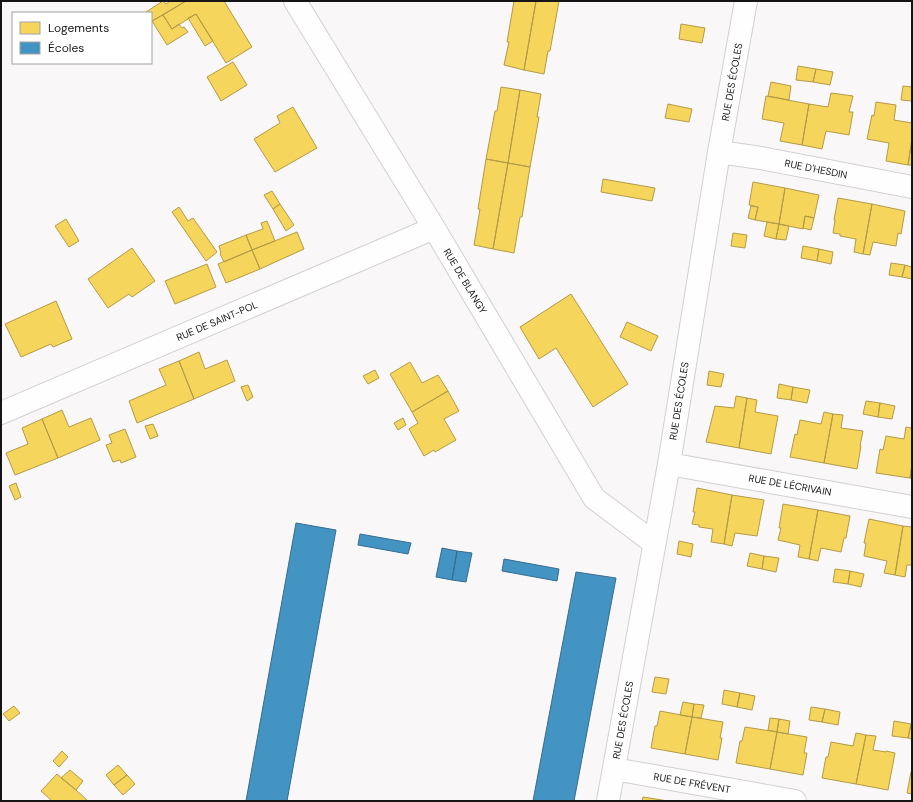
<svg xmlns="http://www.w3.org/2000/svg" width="913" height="802" font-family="'DM Sans',sans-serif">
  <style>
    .homes { fill: #f6d55c; stroke: #b39b47 }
    .schools { fill: #4393c3; stroke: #366d8f }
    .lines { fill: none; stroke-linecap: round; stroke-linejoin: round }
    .minor-casing { stroke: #d2d0d1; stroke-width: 24 }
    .minor { stroke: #fefefe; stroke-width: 22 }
    .labels { text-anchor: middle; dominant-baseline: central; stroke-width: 4; stroke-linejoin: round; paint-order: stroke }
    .street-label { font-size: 10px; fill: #161515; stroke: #fff }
  </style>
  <rect width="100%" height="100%" fill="#f9f7f8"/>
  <!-- homes -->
  <path class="homes" d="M163,1L166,4L169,2L168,1H186L152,21L151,19V13H147L146,12Z
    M186,1H224L252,47L226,63L196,14L172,29L163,15Z
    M514,1H536L524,70L504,65L509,42H507Z
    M536,1H559L550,51H548L544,74L524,70Z
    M196,14L213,41L205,46L188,18Z
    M163,15L172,29L179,24L182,28L184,27L188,32L167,45L152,21Z
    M681,24L705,28L702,43L679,39Z
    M233,62L247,85L221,101L207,77Z
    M798,66L816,69L813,82L796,80Z
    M816,69L833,72L830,85L813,82Z
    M771,82L791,86L789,100L768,96Z
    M903,86L912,87V101L901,100Z
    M501,87L520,90L508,163L486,159L495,111H497Z
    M520,90L541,94L537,117H539L530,167L508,163Z
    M831,93L853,96L849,112H853L849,135L826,131L822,149L802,145L809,104L828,107Z
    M766,96L809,104L802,145L780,141L784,123L762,119Z
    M876,102L896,105L894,120L912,123V139L908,165L886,161L889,143L867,139L872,115L874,116Z
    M668,104L692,109L689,122L665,118Z
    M293,107L317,148L275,172L254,139L280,123L277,116Z
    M912,139V165H908Z
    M486,159L508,163L493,249L474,245L480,209H478Z
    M508,163L530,167L522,217H520L514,253L493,249Z
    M603,179L655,188L652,201L601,192Z
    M753,182L785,188L779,224L755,220L758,207L749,205Z
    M785,188L819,195L814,218L805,216L803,229L779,224Z
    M272,191L280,204L273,209L264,195Z
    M838,198L872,204L863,254L854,252L856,239L840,236V234L833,233L835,220H834Z
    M280,204L294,225L286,231L273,209Z
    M872,204L905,211L901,234L898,233L896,246L873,242L870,255L863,254Z
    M751,206L758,207L755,220L748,218Z
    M179,207L188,221L193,218L217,252L206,261L172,212Z
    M805,216L814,218L811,230L803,228Z
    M66,219L79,241L69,247L55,226Z
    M267,221L275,241L252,250L246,235L263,229L261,223Z
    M767,222L779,224L776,239L764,236Z
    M779,224L789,226L786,240L776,239Z
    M297,232L304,249L260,269L252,250Z
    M733,233L747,235L745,248L731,246Z
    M246,235L252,250L224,262L220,254L221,253L219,246Z
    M803,246L819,249L817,261L801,258Z
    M132,248L155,281L132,297L129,294L108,308L88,279Z
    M819,249L833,252L831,264L817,261Z
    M252,250L260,269L226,283L218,264Z
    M891,263L905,265L902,277L889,275Z
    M207,264L216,287L175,304L165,281Z
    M905,265L912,267V279L902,277Z
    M571,294L628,384L593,407L556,348L539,359L520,327Z
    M56,301L72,339L53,347L51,344L21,357L5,324Z
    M627,322L658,336L651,351L620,337Z
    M199,352L205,369L227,360L235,381L194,399L179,361Z
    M179,361L194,399L137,423L129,401L166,385L159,369Z
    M410,362L422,383L438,375L448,391L412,412L390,374Z
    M375,370L379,378L368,384L363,376Z
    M709,371L724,374L721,387L707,385Z
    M779,384L793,387L791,400L777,398Z
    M248,385L253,397L247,401L241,387Z
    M793,387L810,390L807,403L791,400Z
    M448,391L459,411L444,419L456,440L435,452L434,450L424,456L409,429L418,423L412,412Z
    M736,396L747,398L739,448L706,442L715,406L734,408Z
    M747,398L757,400L755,412L778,416L771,454L739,448Z
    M866,401L880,403L878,417L863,414Z
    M880,403L895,406L892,419L878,417Z
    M62,410L69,427L91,418L100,440L58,458L42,419Z
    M824,412L833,414L824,463L790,457L795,434L797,435L800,420L821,424Z
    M833,414L843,415L841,428L863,431L860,446H861L857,469L824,463Z
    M403,418L406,425L398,430L394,423Z
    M42,419L58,458L15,475L6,453L28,444L22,428Z
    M153,424L158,436L150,439L145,426Z
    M906,427L912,428V465L910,478L876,473L880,449L883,450L886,436L904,439Z
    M125,429L136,457L121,463L120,460L113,462L106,445L112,443L109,435Z
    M912,465V479L910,478Z
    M16,483L21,497L15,500L9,486Z
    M697,488L732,495L724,544L711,542L713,529L699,527V525L692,524L695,512H693Z
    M732,495L764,500L757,536L735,533L732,546L724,544Z
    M783,504L818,510L809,559L798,557L800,545L778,540L781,528H779Z
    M818,510L850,516L846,538H844L841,552L821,548L818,561L809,559Z
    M869,519L903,526L895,575L884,573L887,561L864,556L866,543H864Z
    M903,526L912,527V565H907L905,577L895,575Z
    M679,541L693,544L691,557L677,554Z
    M750,553L764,556L762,569L747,566Z
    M764,556L779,558L776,572L762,569Z
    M835,569L850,571L848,584L833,582Z
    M850,571L864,574L861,587L848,584Z
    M655,677L669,679L666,694L652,692Z
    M724,690L740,693L737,707L722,704Z
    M740,693L755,696L752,710L737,707Z
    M683,702L694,704L692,717L680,715Z
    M694,704L704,705L701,718L692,717Z
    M14,706L20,713L9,721L3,714Z
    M811,707L825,709L822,722L809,720Z
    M825,709L840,712L838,725L822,722Z
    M660,711L692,717L685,754L651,748L655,726H657Z
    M692,717L723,722L720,738H722L718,760L685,754Z
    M770,718L779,719L777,732L768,730Z
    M779,719L790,721L788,734L777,732Z
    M894,721L911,724L908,738L892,736Z
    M911,724L912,725V739L908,738Z
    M745,727L777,732L770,769L736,763L740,741H742Z
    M777,732L807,737L804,753H807L803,775L770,769Z
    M856,733L866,735L856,784L822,778L826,757H828L831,742L853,746Z
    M866,735L876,736L873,750L886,752V751L895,753L888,790L856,784Z
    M62,751L68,757L59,767L53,761Z
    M118,765L127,775L114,785L106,775Z
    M70,770L83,781L76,790L61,778Z
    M911,772H912V794L907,793Z
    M57,774L76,790L88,801H52L41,791Z
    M127,775L135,784L123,795L114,785Z
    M643,797L668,801H642Z"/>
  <!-- schools -->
  <path class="schools" d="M296,523L336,530L287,801H246Z
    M360,534L411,543L408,554L358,545Z
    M442,548L457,551L452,580L436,577Z
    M457,551L472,553L466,582L452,580Z
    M504,559L559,569L557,581L502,571Z
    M576,572L616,578L574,801H533Z"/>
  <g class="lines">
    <!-- minor casing -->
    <g class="minor-casing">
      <path id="minor" d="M295,1L434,228L594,498L654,543
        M719,152L761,158L912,187
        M1,413L434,228
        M669,464L912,507
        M614,769L795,801
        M608,801L669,464L719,152L746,1"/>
    </g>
    <!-- minor -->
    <use href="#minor" class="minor"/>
  </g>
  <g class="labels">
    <!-- street labels -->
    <g class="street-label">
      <text transform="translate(732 82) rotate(-80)">RUE DES ÉCOLES</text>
      <text transform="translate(816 169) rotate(11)">RUE D'HESDIN</text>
      <text transform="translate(465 281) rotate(59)">RUE DE BLANGY</text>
      <text transform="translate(217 321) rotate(-23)">RUE DE SAINT-POL</text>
      <text transform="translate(679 401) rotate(-81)">RUE DES ÉCOLES</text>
      <text transform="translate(790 485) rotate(10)">RUE DE LÉCRIVAIN</text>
      <text transform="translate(623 720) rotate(-80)">RUE DES ÉCOLES</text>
      <text transform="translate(692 783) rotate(10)">RUE DE FRÉVENT</text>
    </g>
  </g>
  <!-- border -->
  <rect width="913" height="802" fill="none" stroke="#161515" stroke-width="4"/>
  <!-- legend -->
  <rect x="12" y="12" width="140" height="52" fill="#ffffff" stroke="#a2a1a1"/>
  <rect x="20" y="22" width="20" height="12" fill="#f6d55c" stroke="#a2a1a1"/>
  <text x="48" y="32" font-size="12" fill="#161515">Logements</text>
  <rect x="20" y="42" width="20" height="12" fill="#4393c3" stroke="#a2a1a1"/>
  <text x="48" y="52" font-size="12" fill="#161515">Écoles</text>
</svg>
